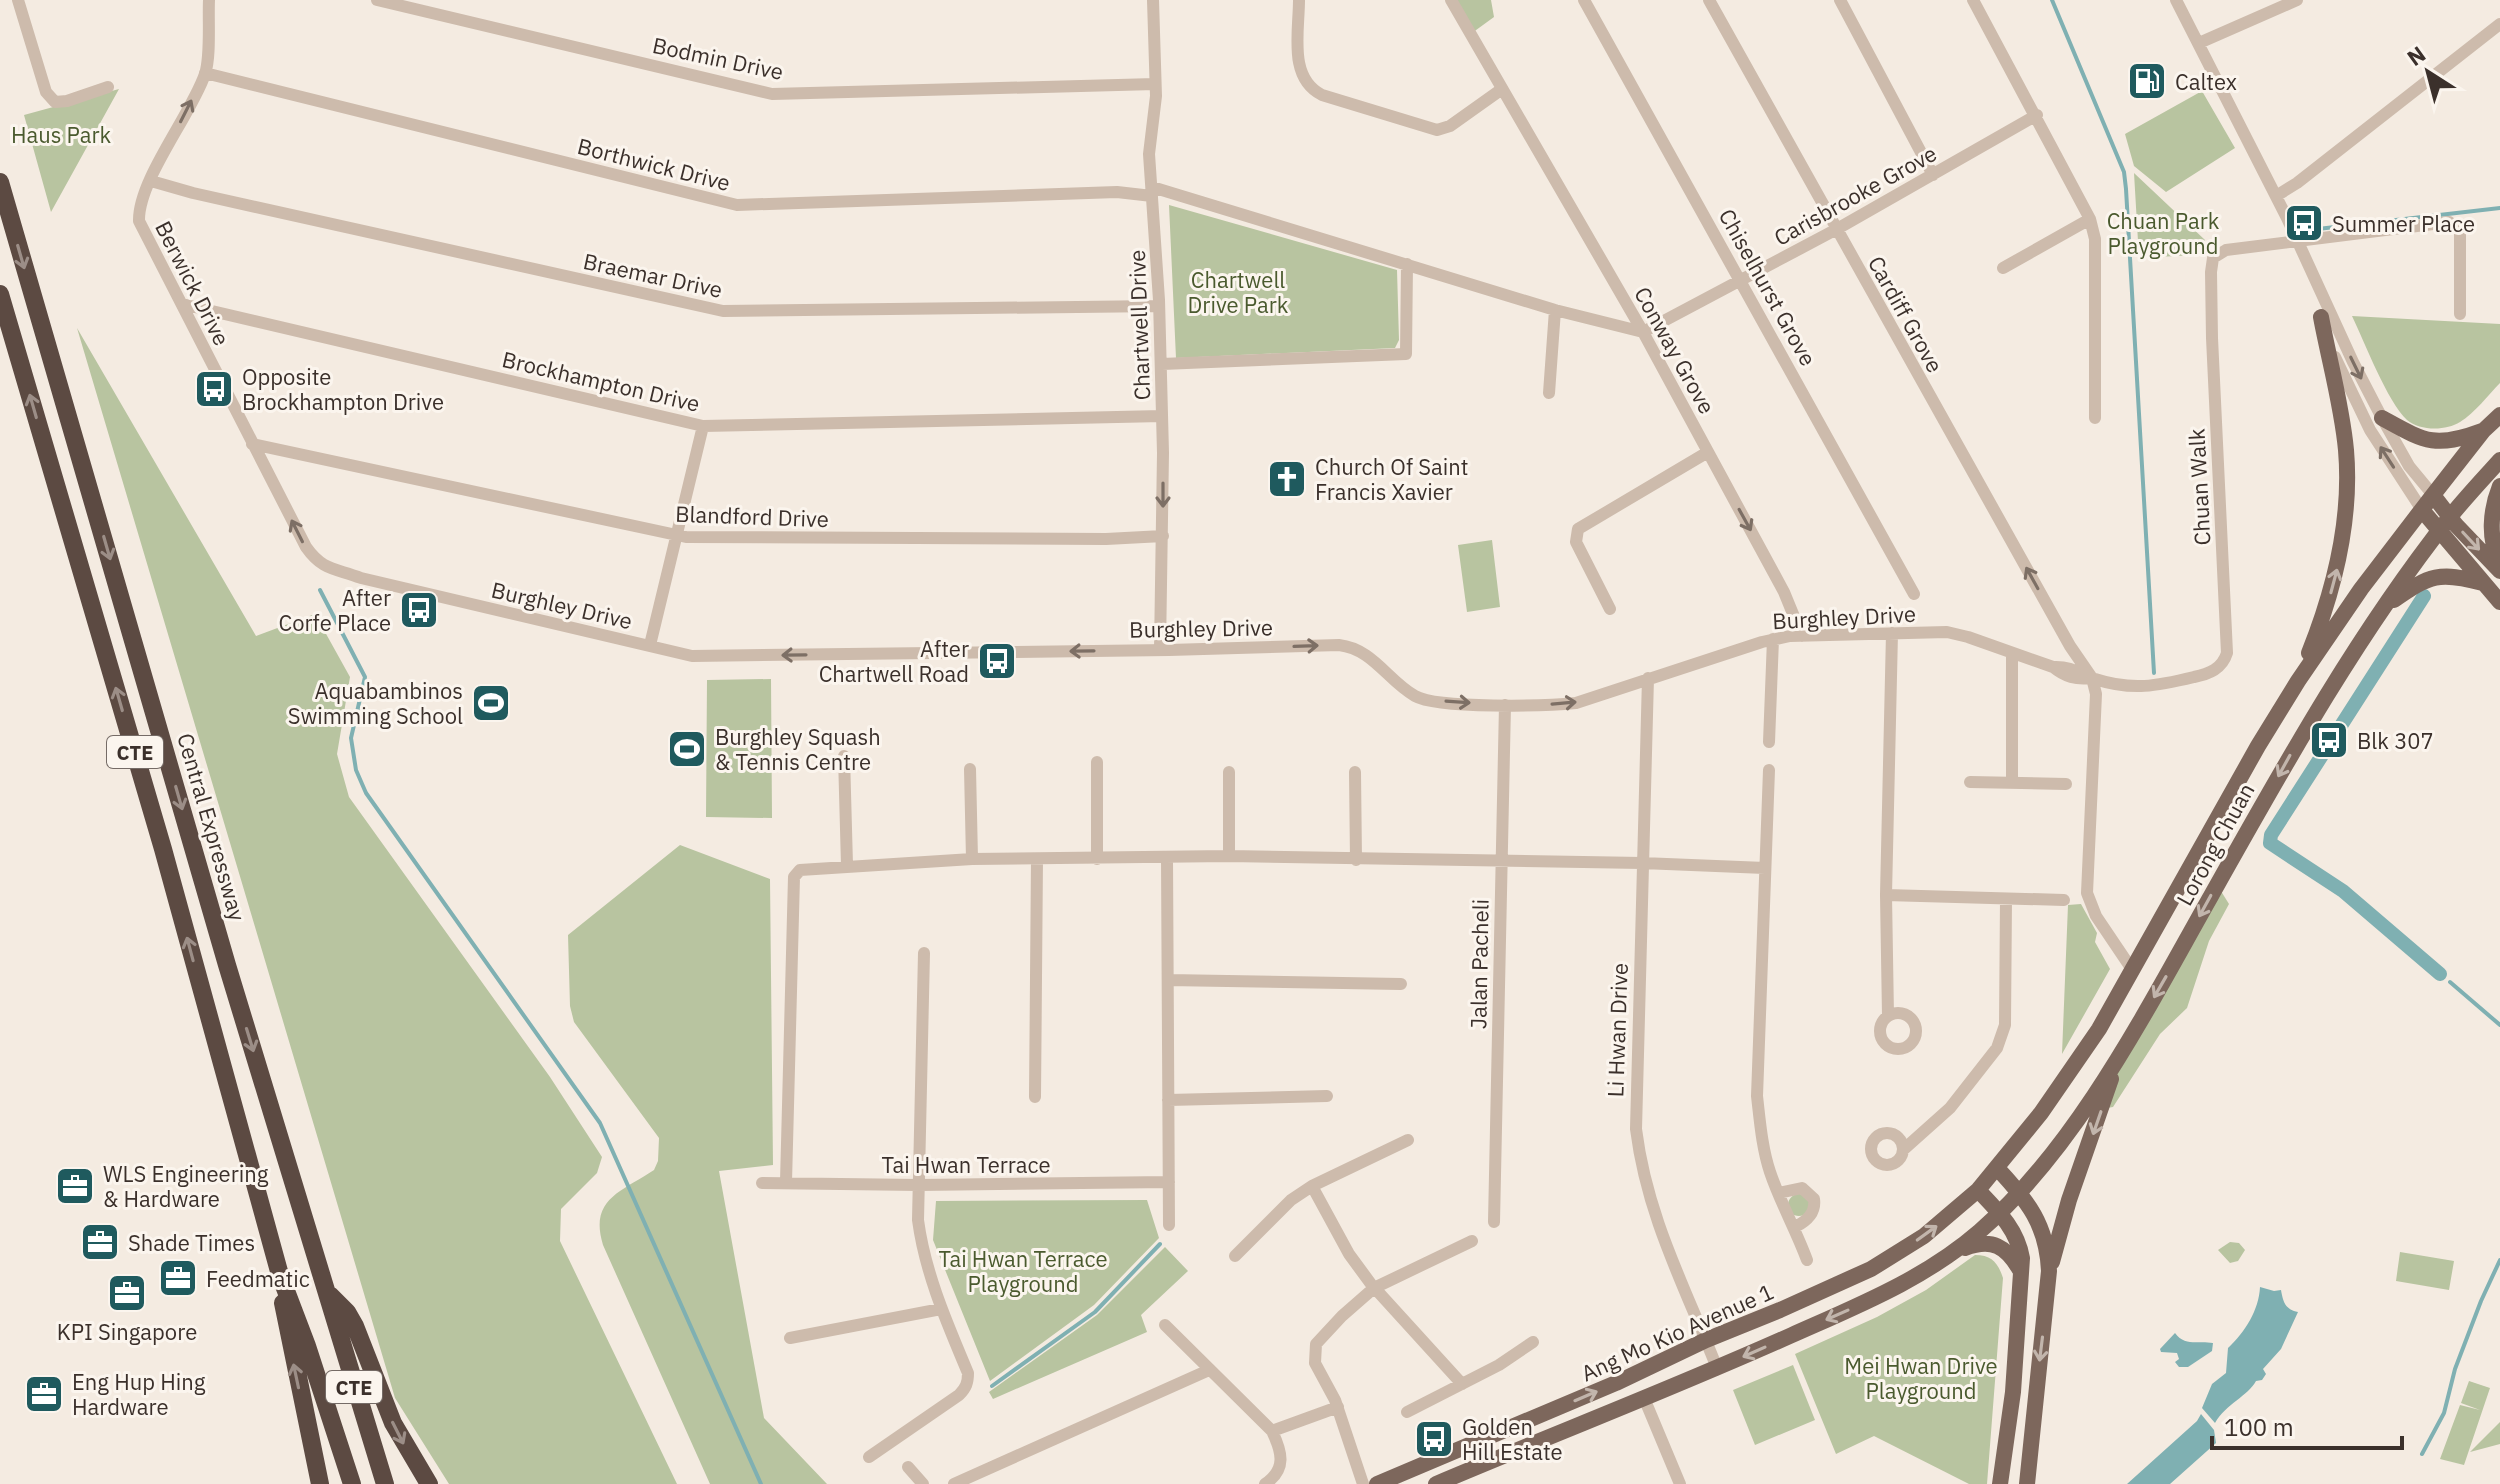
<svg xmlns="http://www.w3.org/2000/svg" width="2500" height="1484" font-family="'IBM Plex Sans',sans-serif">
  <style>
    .green { fill: #b8c4a0 }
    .water { fill: #7fb0b2 }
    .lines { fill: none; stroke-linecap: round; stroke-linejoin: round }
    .stream { stroke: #7fb0b2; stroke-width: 4 }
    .canal { stroke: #7fb0b2; stroke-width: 14 }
    .minor { stroke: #cdbbac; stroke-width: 12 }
    .major { stroke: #7d675c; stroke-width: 16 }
    .highway { stroke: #5c4a42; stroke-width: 18 }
    .oneway { stroke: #7d6f65 }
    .oneway2 { stroke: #9c8e87 }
    .oneway3 { stroke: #c2b5ac }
    .labels { text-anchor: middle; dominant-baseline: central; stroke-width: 6; stroke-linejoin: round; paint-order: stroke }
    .shield { fill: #fbf5ee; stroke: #756b66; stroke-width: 2 }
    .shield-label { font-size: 20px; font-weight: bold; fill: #3b302b }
    .street-label { font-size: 22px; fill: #3b302b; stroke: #fbf5ee }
    .poi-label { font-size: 22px; fill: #3b302b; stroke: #fbf5ee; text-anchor: start }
    .park-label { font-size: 22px; fill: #4a5a2e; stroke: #fbf5ee }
  </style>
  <rect width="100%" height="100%" fill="#f4ebe1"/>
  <!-- green -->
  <path class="green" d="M1453,0H1491L1494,17L1472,33Z
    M119,89L51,212L24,115Z
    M2202,91L2235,148L2166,192L2134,166L2125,134Z
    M2134,173L2205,240L2195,255L2139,258Z
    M1169,205L1397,270L1399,340L1395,348L1176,358Z
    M2352,316L2500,324V383C2488,395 2475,413 2460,422C2446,431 2420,431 2407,420C2387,401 2365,343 2352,316Z
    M77,328L256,636L315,614L350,677L337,754L349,797L550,1077L602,1157L597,1173L561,1209L560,1241L677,1484H449L395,1398Z
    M1492,540L1500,607L1467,612L1458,545Z
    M771,679L772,818L706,817L707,680Z
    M680,845L770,879L773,1165L719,1171L764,1418L827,1484H710L603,1245C589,1199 621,1192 654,1170L658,1161L659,1138L574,1022L570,1006L568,935Z
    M2219,888L2229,904L2209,941L2187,1008L2160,1034L2113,1107L2096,1110Z
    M2081,904L2097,933L2095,942L2110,969L2062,1054L2068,905Z
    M1788 1205a11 11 0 1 1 22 0a11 11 0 1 1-22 0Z
    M1147,1200L1159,1238L1094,1305L990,1381L933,1240L936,1201Z
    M2230,1242L2239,1243L2245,1250L2238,1261L2230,1263L2218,1250Z
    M1165,1247L1188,1271L1141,1315L1147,1332L993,1399L989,1392L1097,1315Z
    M2400,1252L2454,1261L2449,1290L2396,1281Z
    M1975,1255C1992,1255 1998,1263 2003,1278L1987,1484H1969L1874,1436L1836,1454L1795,1354L1877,1317L1926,1290Z
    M1793,1365L1815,1420L1755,1445L1733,1390Z
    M2469,1381L2490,1388L2464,1465L2440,1459L2460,1405L2480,1410L2461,1403Z
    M2500,1422V1444L2470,1452Z"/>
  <!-- water -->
  <path class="water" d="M2260,1287L2274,1291L2281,1290C2283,1301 2285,1310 2298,1312L2281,1349L2263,1369L2266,1374L2262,1380L2256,1381C2248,1396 2226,1404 2215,1423L2202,1408L2212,1384L2226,1373L2228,1348C2245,1332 2259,1310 2260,1287Z
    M2175,1333C2185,1347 2198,1340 2213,1343L2212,1351L2188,1367H2179L2175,1362L2179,1359L2177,1353L2161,1352L2160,1349Z
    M2201,1414L2214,1430L2216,1443L2170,1484H2127L2197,1421Z"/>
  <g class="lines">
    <!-- stream -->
    <path class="stream" d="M2052,0L2124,172L2126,189L2154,673
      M2309,230L2500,208
      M320,590L365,677L351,738L356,770L366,793L600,1123L761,1484
      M2450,982L2500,1025
      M992,1386L1095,1312L1160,1244
      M2422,1454L2444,1413L2455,1369L2481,1301L2500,1260"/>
    <!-- canal -->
    <path class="canal" d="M2424,596L2271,835L2270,843L2343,891L2440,974"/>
    <!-- minor -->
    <path class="minor" d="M18,0L46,92L55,102L67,101L108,87
      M209,0C208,21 211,56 205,74C191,115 138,180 139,221L306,547C323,571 335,568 361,578L692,656L1169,650L1339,645C1373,649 1387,680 1415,696C1438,709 1547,706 1576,703L1762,642L1790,636L1947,632L1968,637L2053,667C2071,666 2079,673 2095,679C2132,691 2157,686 2194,677C2209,674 2222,669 2227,653L2212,338L2211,272L2213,258L2226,250L2449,222L2460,231V314
      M377,0L772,94L1155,84
      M1153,0L1156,96L1149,154L1159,300L1163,453L1160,650
      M1299,0C1299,32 1288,78 1322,95L1437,130L1450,126L1502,89
      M1451,0L1643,332L1784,592L1802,636
      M1584,0L1914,594
      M1709,0L2070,646L2092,678L2096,694L2087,893L2096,916L2133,971
      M1840,0L1933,175
      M1973,0L2090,219L2095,239V418
      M2176,0L2287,218L2353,362L2382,418L2409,466L2433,495
      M2199,43L2297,0
      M205,73L737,205L1117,192L1152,196
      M151,181L193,193L723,311L1159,306
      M1152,187L1555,310L1643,332L1837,229L2037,115
      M2276,196L2297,183L2500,24
      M2003,268L2090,219
      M182,304L703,426L1162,416
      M2335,357L2370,430L2422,510
      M1162,364L1406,354L1407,264
      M1549,393L1555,310
      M252,444L686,537L1106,539L1163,536
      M1610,609L1576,542L1578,529L1708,452
      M650,645L703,426
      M2053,667C2065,677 2076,680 2092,678
      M1648,678L1636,1129C1647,1217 1685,1287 1717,1368
      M1769,742L1773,639
      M844,756L847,865
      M970,769L972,859
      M1769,770L1757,1096C1760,1122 1762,1148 1770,1172C1780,1202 1796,1230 1807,1260
      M1355,772L1356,860
      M1970,782L2066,784
      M2012,782V653
      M1229,856V772
      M1167,858L1169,1225
      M1097,859V762
      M1886,895L2064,900
      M1168,980L1401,984
      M1880 1031a18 18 0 1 1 36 0a18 18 0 1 1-36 0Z
      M1888,1016L1886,895L1892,633
      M1035,1097L1037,859
      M1168,1100L1327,1096
      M1871 1149a16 16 0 1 1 32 0a16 16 0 1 1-32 0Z
      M1903,1150L1950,1108L1997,1048L2005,1025L2006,899
      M786,1182L794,877L800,870L972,859L1229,856L1642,863L1765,868
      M762,1183L919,1185L1169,1182
      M1312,1186L1349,1254L1371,1284L1462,1384
      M1779,1193L1802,1188L1814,1199C1816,1213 1807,1221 1795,1227
      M1494,1222L1505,705
      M1235,1256L1291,1200L1312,1186L1408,1140
      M1165,1325L1272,1431C1282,1452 1287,1469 1265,1484
      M790,1338L941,1309
      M1644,1398L1680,1484
      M1407,1412L1499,1365L1533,1342
      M1272,1431L1338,1407
      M869,1457L959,1395C966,1388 968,1383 968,1373C947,1323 925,1273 918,1220L924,953
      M908,1467L923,1484
      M954,1484L1209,1370
      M1363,1484L1335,1400L1315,1363L1316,1344L1342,1316L1374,1288L1472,1241"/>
    <!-- major -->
    <path class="major" d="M2382,418C2424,441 2434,449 2482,431
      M2500,486C2490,511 2488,539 2500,563
      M2433,495L2456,525L2500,571
      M2422,510L2500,602
      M2394,600C2430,575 2439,571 2483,583
      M2309,653C2335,588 2352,520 2346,450C2342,406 2329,360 2321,317
      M1997,1168C2028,1201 2047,1225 2049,1271L2027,1484
      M1978,1190C1998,1211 2017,1229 2022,1258L2013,1392L2000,1484
      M1965,1248C1992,1238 2006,1246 2020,1270
      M2052,1262L2069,1200L2111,1079
      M1377,1484L1616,1383L1706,1340L1780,1310L1871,1269L1924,1236L1978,1190L2041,1113L2099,1029L2258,746L2298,681L2361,589L2433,495L2483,431L2500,415
      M1436,1484C1554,1434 1674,1388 1792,1335C1857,1306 1925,1279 1980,1231C2078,1146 2147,1009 2211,896C2284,766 2356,636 2449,518C2465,498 2483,479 2500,460"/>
    <!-- highway -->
    <path class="highway" d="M0,182L227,965L385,1484
      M0,294L163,849L280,1275L307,1346L352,1484
      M330,1295L347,1312L355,1326L393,1423L429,1484
      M283,1303L320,1484"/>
  </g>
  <!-- one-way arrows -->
  <defs><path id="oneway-shaft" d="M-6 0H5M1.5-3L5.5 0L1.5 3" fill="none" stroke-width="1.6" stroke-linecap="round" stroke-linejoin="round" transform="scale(2)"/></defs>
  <g class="oneway">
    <use href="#oneway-shaft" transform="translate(186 111) rotate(-63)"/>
    <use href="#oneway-shaft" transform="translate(2356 368) rotate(64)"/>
    <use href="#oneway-shaft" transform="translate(2387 457) rotate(-123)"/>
    <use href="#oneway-shaft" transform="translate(1163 495) rotate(90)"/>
    <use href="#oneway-shaft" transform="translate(1745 520) rotate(61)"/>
    <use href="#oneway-shaft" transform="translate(297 531) rotate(-117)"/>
    <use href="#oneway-shaft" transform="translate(2032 578) rotate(-119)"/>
    <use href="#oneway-shaft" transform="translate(1306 646) rotate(-2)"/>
    <use href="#oneway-shaft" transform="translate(1082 651) rotate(179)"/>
    <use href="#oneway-shaft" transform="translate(794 655) rotate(179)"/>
    <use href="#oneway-shaft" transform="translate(1458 702) rotate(4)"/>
    <use href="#oneway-shaft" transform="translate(1564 703) rotate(-5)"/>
  </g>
  <g class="oneway2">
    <use href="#oneway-shaft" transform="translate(21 257) rotate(74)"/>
    <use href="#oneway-shaft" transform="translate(33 406) rotate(-106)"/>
    <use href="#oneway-shaft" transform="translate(107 548) rotate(74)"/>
    <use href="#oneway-shaft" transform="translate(119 699) rotate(-106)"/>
    <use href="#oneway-shaft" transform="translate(179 798) rotate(74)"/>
    <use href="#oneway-shaft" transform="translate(190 949) rotate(-105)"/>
    <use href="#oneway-shaft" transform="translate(250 1040) rotate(73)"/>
    <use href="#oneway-shaft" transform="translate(296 1376) rotate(-102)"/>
    <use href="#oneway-shaft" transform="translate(398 1433) rotate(63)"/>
  </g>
  <g class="oneway3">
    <use href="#oneway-shaft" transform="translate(2471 541) rotate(47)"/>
    <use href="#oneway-shaft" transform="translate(2334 581) rotate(-75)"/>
    <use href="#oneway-shaft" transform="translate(2284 766) rotate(119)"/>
    <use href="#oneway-shaft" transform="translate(2205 906) rotate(119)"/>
    <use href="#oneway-shaft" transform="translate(2160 987) rotate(120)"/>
    <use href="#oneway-shaft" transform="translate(2097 1123) rotate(109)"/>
    <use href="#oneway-shaft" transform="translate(1927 1233) rotate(-36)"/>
    <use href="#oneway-shaft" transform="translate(1837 1315) rotate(156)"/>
    <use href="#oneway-shaft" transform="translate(2041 1349) rotate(97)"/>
    <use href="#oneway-shaft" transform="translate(1754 1352) rotate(156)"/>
    <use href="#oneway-shaft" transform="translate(1586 1396) rotate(-23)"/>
  </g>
  <!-- icons -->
  <defs>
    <g id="fuel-square" transform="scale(2)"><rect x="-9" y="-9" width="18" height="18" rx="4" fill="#1f5a5e" stroke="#fbf5ee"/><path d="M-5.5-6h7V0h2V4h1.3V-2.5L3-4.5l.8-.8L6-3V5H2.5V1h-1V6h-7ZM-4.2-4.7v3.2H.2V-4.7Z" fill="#fff"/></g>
    <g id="bus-square" transform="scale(2)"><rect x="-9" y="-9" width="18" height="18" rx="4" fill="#1f5a5e" stroke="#fbf5ee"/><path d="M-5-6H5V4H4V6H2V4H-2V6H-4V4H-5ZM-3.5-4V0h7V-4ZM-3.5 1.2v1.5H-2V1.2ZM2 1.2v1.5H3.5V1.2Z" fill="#fff"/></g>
    <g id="church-square" transform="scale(2)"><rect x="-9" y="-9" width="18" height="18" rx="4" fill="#1f5a5e" stroke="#fbf5ee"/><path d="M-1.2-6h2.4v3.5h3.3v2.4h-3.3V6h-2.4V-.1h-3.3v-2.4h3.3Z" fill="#fff"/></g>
    <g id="stadium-square" transform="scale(2)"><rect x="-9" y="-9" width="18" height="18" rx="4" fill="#1f5a5e" stroke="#fbf5ee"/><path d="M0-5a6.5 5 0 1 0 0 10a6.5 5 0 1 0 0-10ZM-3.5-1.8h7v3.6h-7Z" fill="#fff"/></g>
    <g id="office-square" transform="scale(2)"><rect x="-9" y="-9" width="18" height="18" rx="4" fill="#1f5a5e" stroke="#fbf5ee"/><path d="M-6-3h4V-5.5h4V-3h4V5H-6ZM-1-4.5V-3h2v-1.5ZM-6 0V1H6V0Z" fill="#fff"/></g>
  </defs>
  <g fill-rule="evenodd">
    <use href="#fuel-square" x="2147" y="81"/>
    <use href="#bus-square" x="2304" y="223"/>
    <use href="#bus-square" x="214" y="389"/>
    <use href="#church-square" x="1287" y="479"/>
    <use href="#bus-square" x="419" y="610"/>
    <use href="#bus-square" x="997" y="661"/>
    <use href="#stadium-square" x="491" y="703"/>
    <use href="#bus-square" x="2329" y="740"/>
    <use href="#stadium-square" x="687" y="749"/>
    <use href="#office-square" x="75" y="1186"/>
    <use href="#office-square" x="100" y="1242"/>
    <use href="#office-square" x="178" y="1278"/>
    <use href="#office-square" x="127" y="1293"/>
    <use href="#office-square" x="44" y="1394"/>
    <use href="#bus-square" x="1434" y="1439"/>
  </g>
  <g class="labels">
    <!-- shield labels -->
    <g class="shield">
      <rect x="107" y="736" width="56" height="32" rx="6"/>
      <rect x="326" y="1371" width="56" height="32" rx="6"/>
    </g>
    <g class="shield-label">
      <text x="135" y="752">CTE</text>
      <text x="354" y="1387">CTE</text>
    </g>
    <!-- street labels -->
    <g class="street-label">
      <text transform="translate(718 58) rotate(12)">Bodmin Drive</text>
      <text transform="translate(654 164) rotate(14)">Borthwick Drive</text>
      <text transform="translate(1855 195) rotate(-29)">Carisbrooke Grove</text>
      <text transform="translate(653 275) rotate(12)">Braemar Drive</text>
      <text transform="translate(193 283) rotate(63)">Berwick Drive</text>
      <text transform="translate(1768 287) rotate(61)">Chiselhurst Grove</text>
      <text transform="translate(1906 314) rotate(61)">Cardiff Grove</text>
      <text transform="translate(1139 325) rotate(-92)">Chartwell Drive</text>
      <text transform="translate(1675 350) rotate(61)">Conway Grove</text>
      <text transform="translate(601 381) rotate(13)">Brockhampton Drive</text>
      <text transform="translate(2199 487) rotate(-93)">Chuan Walk</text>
      <text transform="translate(752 516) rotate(2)">Blandford Drive</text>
      <text transform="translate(562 605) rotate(13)">Burghley Drive</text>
      <text transform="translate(1844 617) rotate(-3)">Burghley Drive</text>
      <text transform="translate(1201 628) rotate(-1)">Burghley Drive</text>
      <text transform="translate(212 827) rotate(74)">Central Expressway</text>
      <text transform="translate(2215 844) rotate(-61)">Lorong Chuan</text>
      <text transform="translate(1479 964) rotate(-89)">Jalan Pacheli</text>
      <text transform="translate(1617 1030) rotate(-88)">Li Hwan Drive</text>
      <text x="966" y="1164">Tai Hwan Terrace</text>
      <text transform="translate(1677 1332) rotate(-24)">Ang Mo Kio Avenue 1</text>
    </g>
    <!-- poi labels -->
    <g class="poi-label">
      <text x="2175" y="81">Caltex</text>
      <text x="2332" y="223">Summer Place</text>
      <text x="242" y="376">Opposite<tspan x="242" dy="25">Brockhampton Drive</tspan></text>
      <text x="1315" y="466">Church Of Saint<tspan x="1315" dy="25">Francis Xavier</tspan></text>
      <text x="391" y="597" text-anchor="end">After<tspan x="391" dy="25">Corfe Place</tspan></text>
      <text x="969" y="648" text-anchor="end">After<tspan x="969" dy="25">Chartwell Road</tspan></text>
      <text x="463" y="690" text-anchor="end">Aquabambinos<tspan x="463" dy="25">Swimming School</tspan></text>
      <text x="715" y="736">Burghley Squash<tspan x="715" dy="25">&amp; Tennis Centre</tspan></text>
      <text x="2357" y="740">Blk 307</text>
      <text x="103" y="1173">WLS Engineering<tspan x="103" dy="25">&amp; Hardware</tspan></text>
      <text x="128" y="1242">Shade Times</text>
      <text x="206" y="1278">Feedmatic</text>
      <text x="127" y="1331" text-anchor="middle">KPI Singapore</text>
      <text x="72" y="1381">Eng Hup Hing<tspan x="72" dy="25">Hardware</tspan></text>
      <text x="1462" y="1426">Golden<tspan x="1462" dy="25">Hill Estate</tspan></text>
    </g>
    <!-- park labels -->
    <g class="park-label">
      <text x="61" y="134">Haus Park</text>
      <text x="2163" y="220">Chuan Park<tspan x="2163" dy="25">Playground</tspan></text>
      <text x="1238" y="279">Chartwell<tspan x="1238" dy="25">Drive Park</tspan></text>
      <text x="1023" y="1258">Tai Hwan Terrace<tspan x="1023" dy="25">Playground</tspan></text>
      <text x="1921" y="1365">Mei Hwan Drive<tspan x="1921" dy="25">Playground</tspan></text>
    </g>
  </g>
  <!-- north arrow -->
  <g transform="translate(2428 72) rotate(324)" stroke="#fbf5ee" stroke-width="6" paint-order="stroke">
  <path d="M0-6L14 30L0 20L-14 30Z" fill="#3b302b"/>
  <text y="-12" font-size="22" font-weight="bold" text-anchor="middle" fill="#3b302b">N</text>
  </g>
  <!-- scale -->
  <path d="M2212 1436v12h190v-12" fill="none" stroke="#3b302b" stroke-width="4"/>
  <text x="2224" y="1436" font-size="24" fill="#3b302b" stroke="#fbf5ee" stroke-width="6" paint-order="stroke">100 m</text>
</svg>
